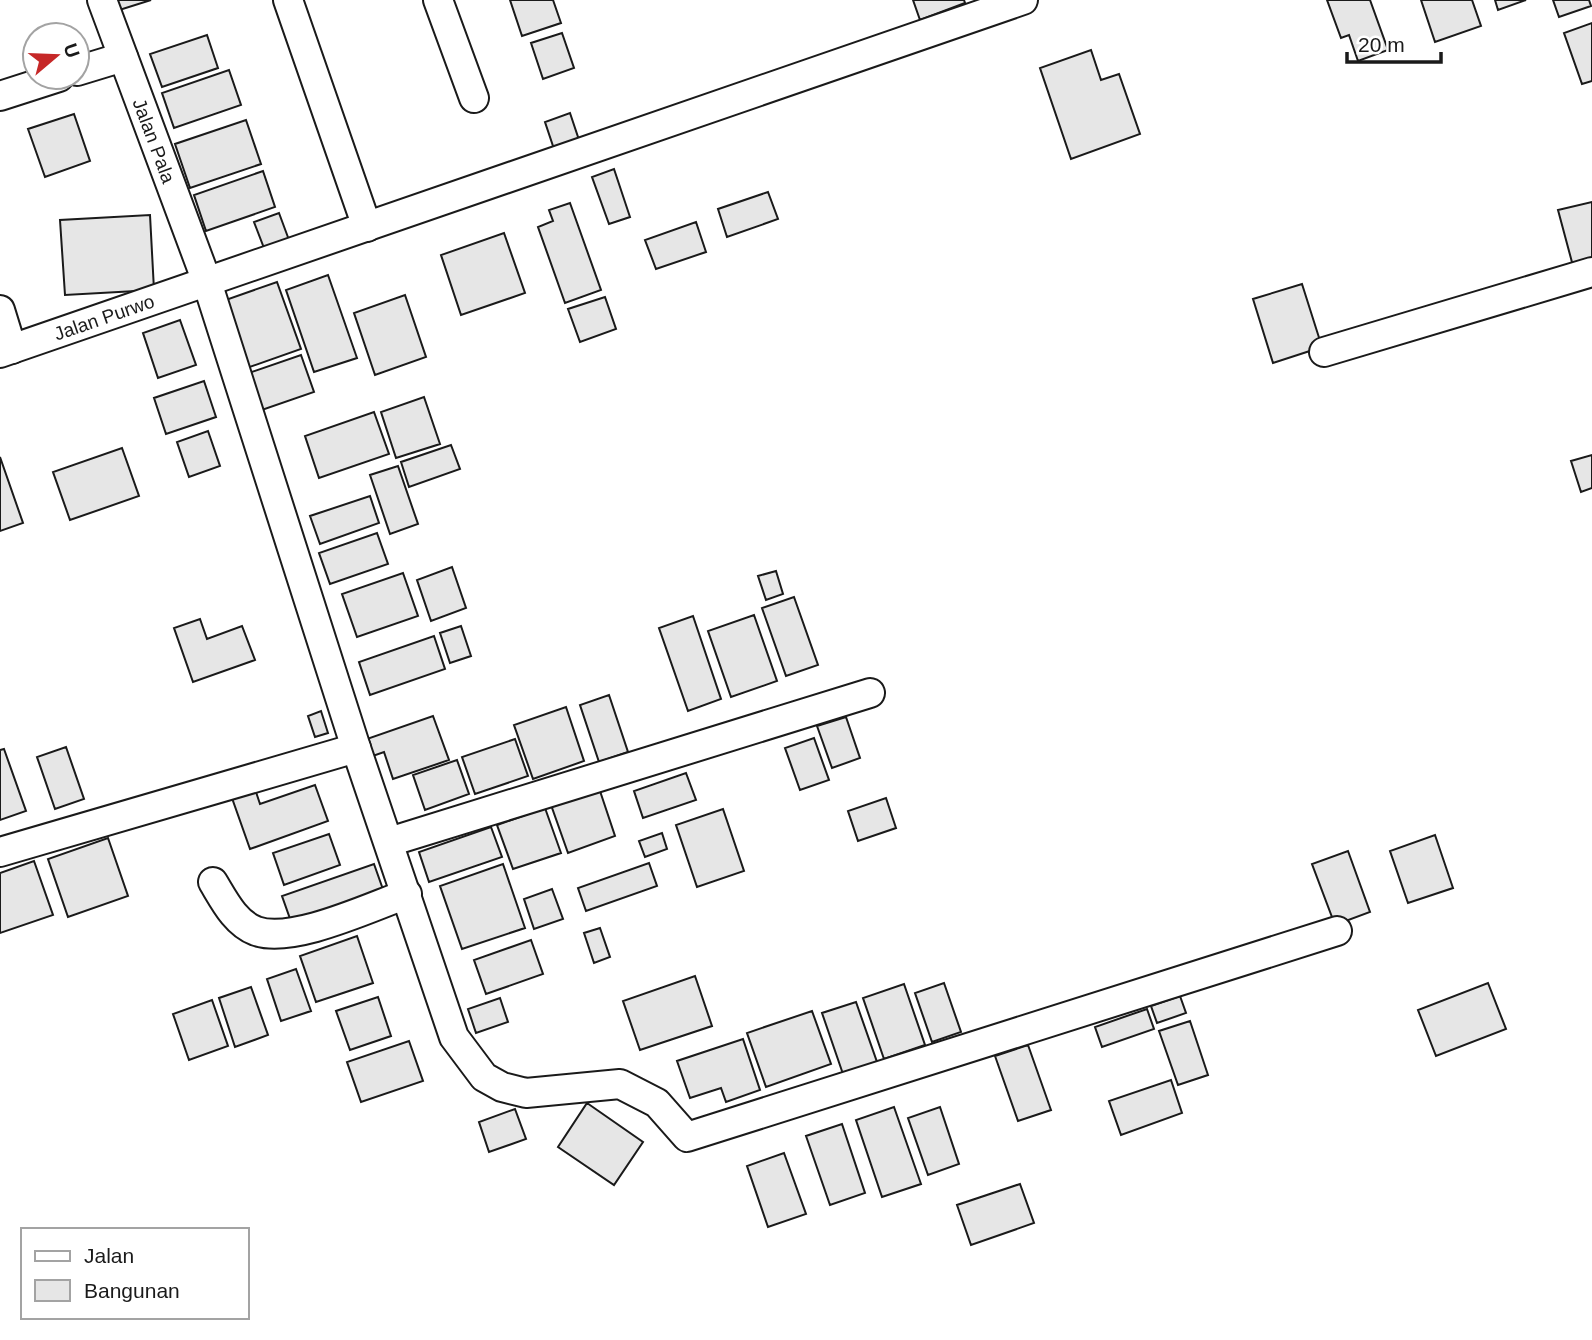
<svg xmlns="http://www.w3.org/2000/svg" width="1592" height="1340" font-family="Helvetica,sans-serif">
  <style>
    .building { fill: #e6e6e6; stroke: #1a1a1a; stroke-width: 2 }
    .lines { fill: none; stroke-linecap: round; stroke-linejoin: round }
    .minor-casing { stroke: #1a1a1a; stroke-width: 32 }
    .minor { stroke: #fff; stroke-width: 28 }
    .labels { text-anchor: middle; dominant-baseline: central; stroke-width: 5; stroke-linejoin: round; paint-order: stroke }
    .street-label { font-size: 19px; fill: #1a1a1a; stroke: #fff }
  </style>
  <rect width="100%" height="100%" fill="#fff"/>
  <!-- building -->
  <path class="building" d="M109,0H151L113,12Z
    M510,0H553L561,23L522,36Z
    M913,0H964L965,3L920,20Z
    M1327,0H1370L1388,50L1358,61L1349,35L1341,38Z
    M1421,0H1472L1481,26L1435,42Z
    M1495,0H1526L1498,10Z
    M1553,0H1589L1591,6L1559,17Z
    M1592,23V81L1582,84L1564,33Z
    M562,33L574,68L543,79L531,43Z
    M207,35L218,68L162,87L150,54Z
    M1091,50L1101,80L1119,74L1140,134L1071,159L1040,68Z
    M229,70L241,105L174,128L162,93Z
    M570,113L580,143L555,152L545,122Z
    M74,114L90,161L45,177L28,129Z
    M246,120L261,164L190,188L175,144Z
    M614,169L630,217L609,224L592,177Z
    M263,171L275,207L206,231L194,195Z
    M768,192L778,219L727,237L718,209Z
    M1592,202V261L1573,266L1558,210Z
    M570,203L601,290L565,303L538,227L553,221L549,210Z
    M279,213L289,240L264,248L254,222Z
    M150,215L154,290L65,295L60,220Z
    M696,222L706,252L656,269L645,240Z
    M504,233L525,293L461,315L441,255Z
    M328,275L357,358L314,372L286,290Z
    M277,282L301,349L241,370L217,303Z
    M1302,284L1322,347L1273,363L1253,299Z
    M405,295L426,357L375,375L354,313Z
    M605,297L616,329L580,342L568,309Z
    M180,320L196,365L158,378L143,333Z
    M301,355L314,392L256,412L243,375Z
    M204,381L216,417L166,434L154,398Z
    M424,397L440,444L396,458L381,412Z
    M374,412L389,454L319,478L305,436Z
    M208,431L220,466L189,477L177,442Z
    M451,445L460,469L409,487L401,462Z
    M122,448L139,496L70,520L53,472Z
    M1592,455V488L1581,492L1571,461Z
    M0,457L23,523L0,531Z
    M398,466L418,524L390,534L370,475Z
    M370,496L379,523L320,544L310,516Z
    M377,533L388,564L330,584L319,553Z
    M452,567L466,608L431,621L417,580Z
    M776,571L783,594L766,600L758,576Z
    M403,573L418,616L357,637L342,594Z
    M794,597L818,665L786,676L762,608Z
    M754,615L777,681L731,697L708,631Z
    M693,616L721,699L688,711L659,628Z
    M200,619L207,639L242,626L255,660L193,682L174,628Z
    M461,626L471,656L450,663L440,633Z
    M434,636L445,669L370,695L359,662Z
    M609,695L628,752L599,762L580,705Z
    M566,707L584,761L533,779L514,725Z
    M321,711L328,733L315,737L308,716Z
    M433,716L449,760L393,779L384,752L367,758L361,741Z
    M846,717L860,758L832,768L817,726Z
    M814,738L829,780L800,790L785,748Z
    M515,739L528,776L475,794L462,757Z
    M66,747L84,799L55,809L37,757Z
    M4,749L26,811L0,820V750Z
    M457,760L469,794L425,810L413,775Z
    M686,773L696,800L643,818L634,791Z
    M315,785L328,821L250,849L232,798L255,789L260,804Z
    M598,785L615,836L568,853L550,802Z
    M886,798L896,828L858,841L848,811Z
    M545,808L561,853L513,869L497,825Z
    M723,809L744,871L697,887L676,825Z
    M491,827L502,857L429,882L419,852Z
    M662,833L667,849L645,857L639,841Z
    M329,834L340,865L284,885L273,853Z
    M1435,835L1453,888L1408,903L1390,851Z
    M108,838L128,896L68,917L48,859Z
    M1348,851L1370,912L1335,925L1312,864Z
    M34,861L53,915L0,933V873Z
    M649,863L657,886L586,911L578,888Z
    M374,864L386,898L294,930L282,896Z
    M503,864L525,928L462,949L440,886Z
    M552,889L563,919L534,929L524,899Z
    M600,928L610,957L594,963L584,933Z
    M357,936L373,983L316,1002L300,956Z
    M531,940L543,974L486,994L474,960Z
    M296,969L311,1011L281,1021L267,979Z
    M695,976L712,1026L640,1050L623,1001Z
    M944,983L961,1032L932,1042L915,993Z
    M1488,983L1506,1029L1436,1056L1418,1010Z
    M904,984L925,1045L884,1059L863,998Z
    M251,987L268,1035L235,1047L219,998Z
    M1180,996L1186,1013L1157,1023L1151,1006Z
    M378,997L391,1036L350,1050L336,1011Z
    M500,998L508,1022L476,1033L468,1009Z
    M212,1000L228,1046L189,1060L173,1014Z
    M856,1002L877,1062L843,1074L822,1013Z
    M1147,1009L1154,1029L1102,1047L1095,1027Z
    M812,1011L831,1064L766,1087L747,1033Z
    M1190,1021L1208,1075L1178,1085L1159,1031Z
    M743,1039L760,1090L726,1102L721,1088L690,1098L677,1061Z
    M409,1041L423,1081L361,1102L347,1062Z
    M1028,1045L1051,1110L1018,1121L995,1056Z
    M1171,1080L1182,1113L1121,1135L1109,1101Z
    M587,1103L643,1142L614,1185L558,1147Z
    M894,1107L921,1184L882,1197L856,1120Z
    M940,1107L959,1164L928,1175L908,1118Z
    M515,1109L526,1139L489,1152L479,1122Z
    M842,1124L865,1193L830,1205L806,1136Z
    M784,1153L806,1214L768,1227L747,1166Z
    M1020,1184L1034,1223L971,1245L957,1205Z"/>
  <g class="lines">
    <!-- minor casing -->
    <g class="minor-casing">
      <g id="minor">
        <path id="s1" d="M102,0L207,282L356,748L454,1037L484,1077L502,1087L526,1093L620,1084L657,1103L687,1137L1337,931"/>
        <path d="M288,0L367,227"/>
        <path d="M438,0L474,98"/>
        <path d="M77,71L123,57"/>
        <path d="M0,96L59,77"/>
        <path d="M0,310L12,349"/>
        <path d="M1324,352L1592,272"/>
        <path id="s2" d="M0,353L1023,0"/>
        <path d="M389,842L870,693"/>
        <path d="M0,852L356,748"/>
        <path d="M213,882C224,900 235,923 256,931C293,944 370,907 407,894"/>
      </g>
    </g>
    <!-- minor -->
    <use href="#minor" class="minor"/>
  </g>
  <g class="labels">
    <!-- street labels -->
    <g class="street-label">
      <text stroke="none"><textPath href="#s1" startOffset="150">Jalan Pala</textPath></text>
      <text stroke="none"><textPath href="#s2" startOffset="110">Jalan Purwo</textPath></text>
    </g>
  </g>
  <!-- legend -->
  <rect x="21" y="1228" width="228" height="91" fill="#ffffff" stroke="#a3a3a3" stroke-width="2"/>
  <rect x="35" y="1251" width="35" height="10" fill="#ffffff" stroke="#a3a3a3" stroke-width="2"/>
  <text x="84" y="1263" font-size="21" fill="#1a1a1a">Jalan</text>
  <rect x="35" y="1280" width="35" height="21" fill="#e6e6e6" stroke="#a3a3a3" stroke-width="2"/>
  <text x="84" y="1298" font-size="21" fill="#1a1a1a">Bangunan</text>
  <!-- north arrow -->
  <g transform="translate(56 56) rotate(71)"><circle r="33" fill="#ffffff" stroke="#a3a3a3" stroke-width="2"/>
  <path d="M0-5L12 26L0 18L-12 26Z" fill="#c62828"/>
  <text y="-10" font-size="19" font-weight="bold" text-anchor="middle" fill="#1a1a1a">U</text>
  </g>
  <!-- scale -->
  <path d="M1347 52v10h94v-10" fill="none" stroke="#1a1a1a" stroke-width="3.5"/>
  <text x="1358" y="52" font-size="21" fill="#1a1a1a" stroke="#ffffff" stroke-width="5" paint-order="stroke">20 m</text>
</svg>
